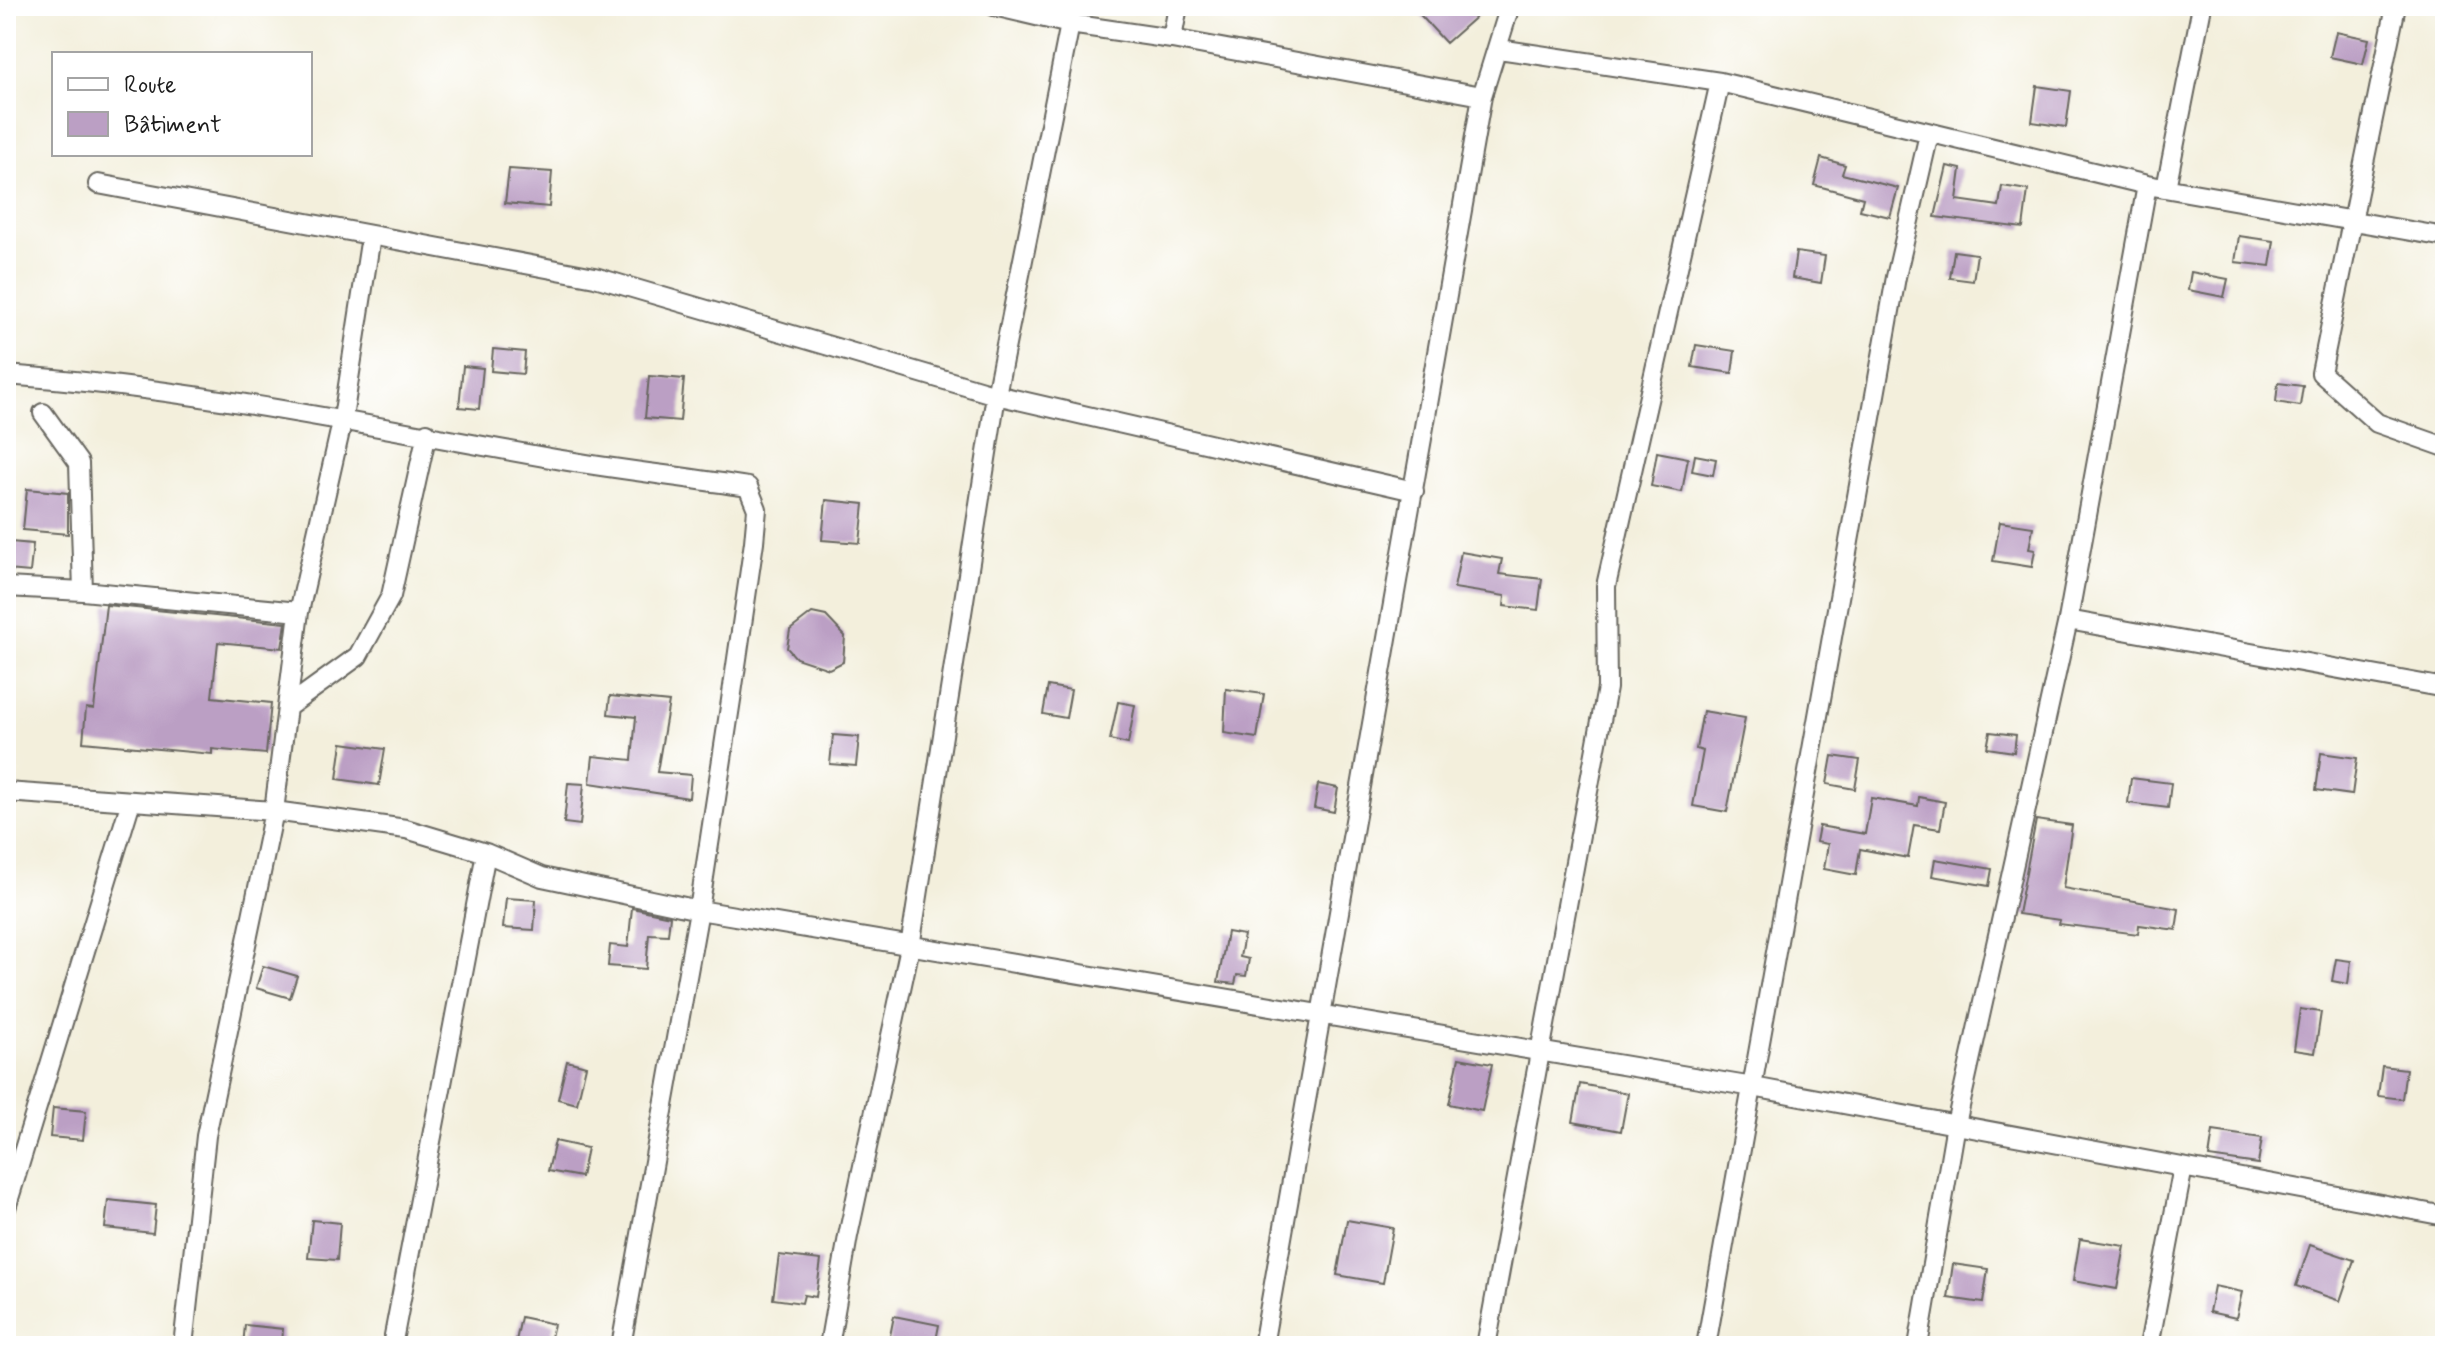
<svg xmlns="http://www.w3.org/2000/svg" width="2451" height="1352" font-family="Mynerve,sans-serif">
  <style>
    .building { fill: #bb9fc4 }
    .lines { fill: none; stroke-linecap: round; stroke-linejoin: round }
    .minor-casing { stroke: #67665f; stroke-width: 22 }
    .minor { stroke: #fff; stroke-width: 18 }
  </style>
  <rect width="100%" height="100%" fill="#fff"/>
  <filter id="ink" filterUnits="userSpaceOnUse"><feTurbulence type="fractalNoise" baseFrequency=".0125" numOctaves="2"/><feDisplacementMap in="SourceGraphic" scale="16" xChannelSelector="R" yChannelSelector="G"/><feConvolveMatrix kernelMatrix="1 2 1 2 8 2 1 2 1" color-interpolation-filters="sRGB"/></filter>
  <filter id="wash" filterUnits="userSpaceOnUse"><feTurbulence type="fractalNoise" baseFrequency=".006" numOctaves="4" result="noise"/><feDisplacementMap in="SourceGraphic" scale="32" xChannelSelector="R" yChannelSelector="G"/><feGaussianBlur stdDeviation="1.8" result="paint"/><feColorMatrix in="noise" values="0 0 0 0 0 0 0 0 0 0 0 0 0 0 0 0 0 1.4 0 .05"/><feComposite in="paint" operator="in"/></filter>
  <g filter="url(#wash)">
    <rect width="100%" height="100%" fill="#f3efdc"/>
    <g id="blocks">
      <!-- building -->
      <path class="building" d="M1412,6H1488L1446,43Z
        M2336,32L2369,39L2363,64L2330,57Z
        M2037,86L2071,91L2066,127L2032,122Z
        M1821,158L1845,165L1842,174L1898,188L1890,217L1860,210L1863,198L1814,185Z
        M1947,166L1961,169L1957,200L1999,206L2002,186L2028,190L2023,228L1935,217Z
        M509,169L552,172L549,207L505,203Z
        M2239,236L2274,241L2270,266L2235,262Z
        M1954,251L1977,254L1973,281L1950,278Z
        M1796,252L1825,256L1821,283L1792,278Z
        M2191,272L2228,279L2224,297L2188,290Z
        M1696,345L1735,351L1732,373L1692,367Z
        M493,349L525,352L523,374L491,371Z
        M463,366L483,368L479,409L459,407Z
        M649,376L684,379L680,421L645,418Z
        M2278,383L2303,386L2300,406L2276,402Z
        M1657,452L1688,458L1682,492L1651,486Z
        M1695,455L1716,459L1713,475L1692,471Z
        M27,489L68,493V534L23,530Z
        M826,500L864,504L860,543L822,540Z
        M2000,522L2033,527L2029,549L2035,550L2032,567L1993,561Z
        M10,542L33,544L30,572L8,570Z
        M1461,552L1502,559L1499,574L1542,579L1538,610L1504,606L1505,596L1454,588Z
        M106,605L286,623L282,648L218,642L212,697L271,703L266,754L212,749V754L83,742L86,708L94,709Z
        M812,613L826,616L845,636L843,662L829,669L796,658L787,648L790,630Z
        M1048,686L1071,690L1066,718L1043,714Z
        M1226,689L1264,694L1257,738L1224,733Z
        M610,696L669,702L657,772L691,775L689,798L590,783L593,756L632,760L636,717L608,714Z
        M1118,702L1135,705L1128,744L1110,740Z
        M1703,711L1745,718L1727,812L1693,806L1703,751L1696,749Z
        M1990,732L2016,735L2014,752L1987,748Z
        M833,735L859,737L856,766L830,764Z
        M342,743L385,749L379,785L337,779Z
        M2321,753L2357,758L2352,795L2316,790Z
        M1832,756L1860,760L1855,789L1827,784Z
        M2131,778L2171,783L2168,808L2128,803Z
        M568,783L584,784L580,825L564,823Z
        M1318,784L1338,788L1334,812L1314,808Z
        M1919,797L1945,802L1940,829L1914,825L1908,858L1860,849L1856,875L1824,869L1828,844L1816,842L1819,826L1865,834L1871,798L1918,806Z
        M2036,820L2072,825L2063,888L2179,909L2176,930L2139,925L2138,934L2059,924L2060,920L2018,914Z
        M1935,859L1992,869L1989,886L1932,876Z
        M506,898L536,900L534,930L503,928Z
        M632,908L670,916L668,935L649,934L646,969L608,966L610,945L628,947Z
        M1227,932L1244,935L1240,957L1249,959L1246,976L1237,975L1235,984L1218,982Z
        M2336,959L2351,961L2348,984L2332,981Z
        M263,966L297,976L290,998L256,988Z
        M2300,1009L2321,1012L2315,1053L2294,1050Z
        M1459,1058L1492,1064L1482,1111L1449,1104Z
        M567,1061L586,1066L577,1104L558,1099Z
        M2382,1066L2406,1069L2402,1099L2378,1096Z
        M1580,1084L1628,1093L1621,1131L1573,1122Z
        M53,1108L86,1111L83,1140L50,1137Z
        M2213,1131L2262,1138L2258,1164L2209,1157Z
        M555,1141L587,1148L581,1177L548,1171Z
        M108,1200L156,1205L153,1233L105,1228Z
        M312,1220L340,1223L337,1260L308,1258Z
        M1347,1220L1393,1228L1383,1283L1337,1275Z
        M2080,1239L2125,1246L2117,1289L2073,1281Z
        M2310,1245L2354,1260L2340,1301L2296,1286Z
        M779,1255L821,1260L816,1297L804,1295L802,1303L773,1299Z
        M1953,1264L1988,1269L1983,1303L1948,1298Z
        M2214,1286L2242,1292L2236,1318L2209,1312Z
        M894,1316L939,1325L935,1346H888Z
        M521,1317L554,1324L549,1346H515Z
        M245,1325L283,1329L282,1346H243Z"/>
    </g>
  </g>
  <g filter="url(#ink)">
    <use href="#blocks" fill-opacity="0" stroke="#67665f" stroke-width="2"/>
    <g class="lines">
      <!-- minor casing -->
      <g class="minor-casing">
        <path id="minor" d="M994,6L1070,24L1172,39
          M1178,6L1172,39L1482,96
          M2396,6L2321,373L2377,423L2445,447
          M1499,49L1720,82L2147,185L2445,237
          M98,184L595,277L996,395L1414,491
          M2166,188L2202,6
          M6,375C192,388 373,427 556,459C620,470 684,477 748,487L757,509L754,542L731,700L699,910L621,1346
          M43,413L79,463L83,591L299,612L274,811L206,1136L183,1346
          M6,587L83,591
          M299,612L343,418L371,236
          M2068,620L2445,688
          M289,706L358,656L391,596L427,433
          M6,792L274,811L406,829L486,853L542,877L699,910L1753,1087L2445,1216
          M6,1208L131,801
          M392,1346L486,853
          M829,1346L848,1236L910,947L996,395L1070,24
          M1263,1346L1482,96L1510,6
          M1486,1346L1607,688L1606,586L1720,82
          M1706,1346L1896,277L1929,134
          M1918,1346L1956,1124L2068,620L2147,185
          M2149,1346L2183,1167"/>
      </g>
      <!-- minor -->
      <use href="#minor" class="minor"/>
    </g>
  </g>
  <!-- margin -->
  <rect width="2451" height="1352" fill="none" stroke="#fff" stroke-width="32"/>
  <!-- legend -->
  <rect x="52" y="52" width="260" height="104" fill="#ffffff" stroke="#a4a4a4" stroke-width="2"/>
  <rect x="68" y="78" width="40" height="12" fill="#ffffff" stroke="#a4a4a4" stroke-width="2"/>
  <text x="124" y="92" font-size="24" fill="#1c1c1c">Route</text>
  <rect x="68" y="112" width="40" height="24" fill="#bb9fc4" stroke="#a4a4a4" stroke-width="2"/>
  <text x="124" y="132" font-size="24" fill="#1c1c1c">Bâtiment</text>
</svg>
